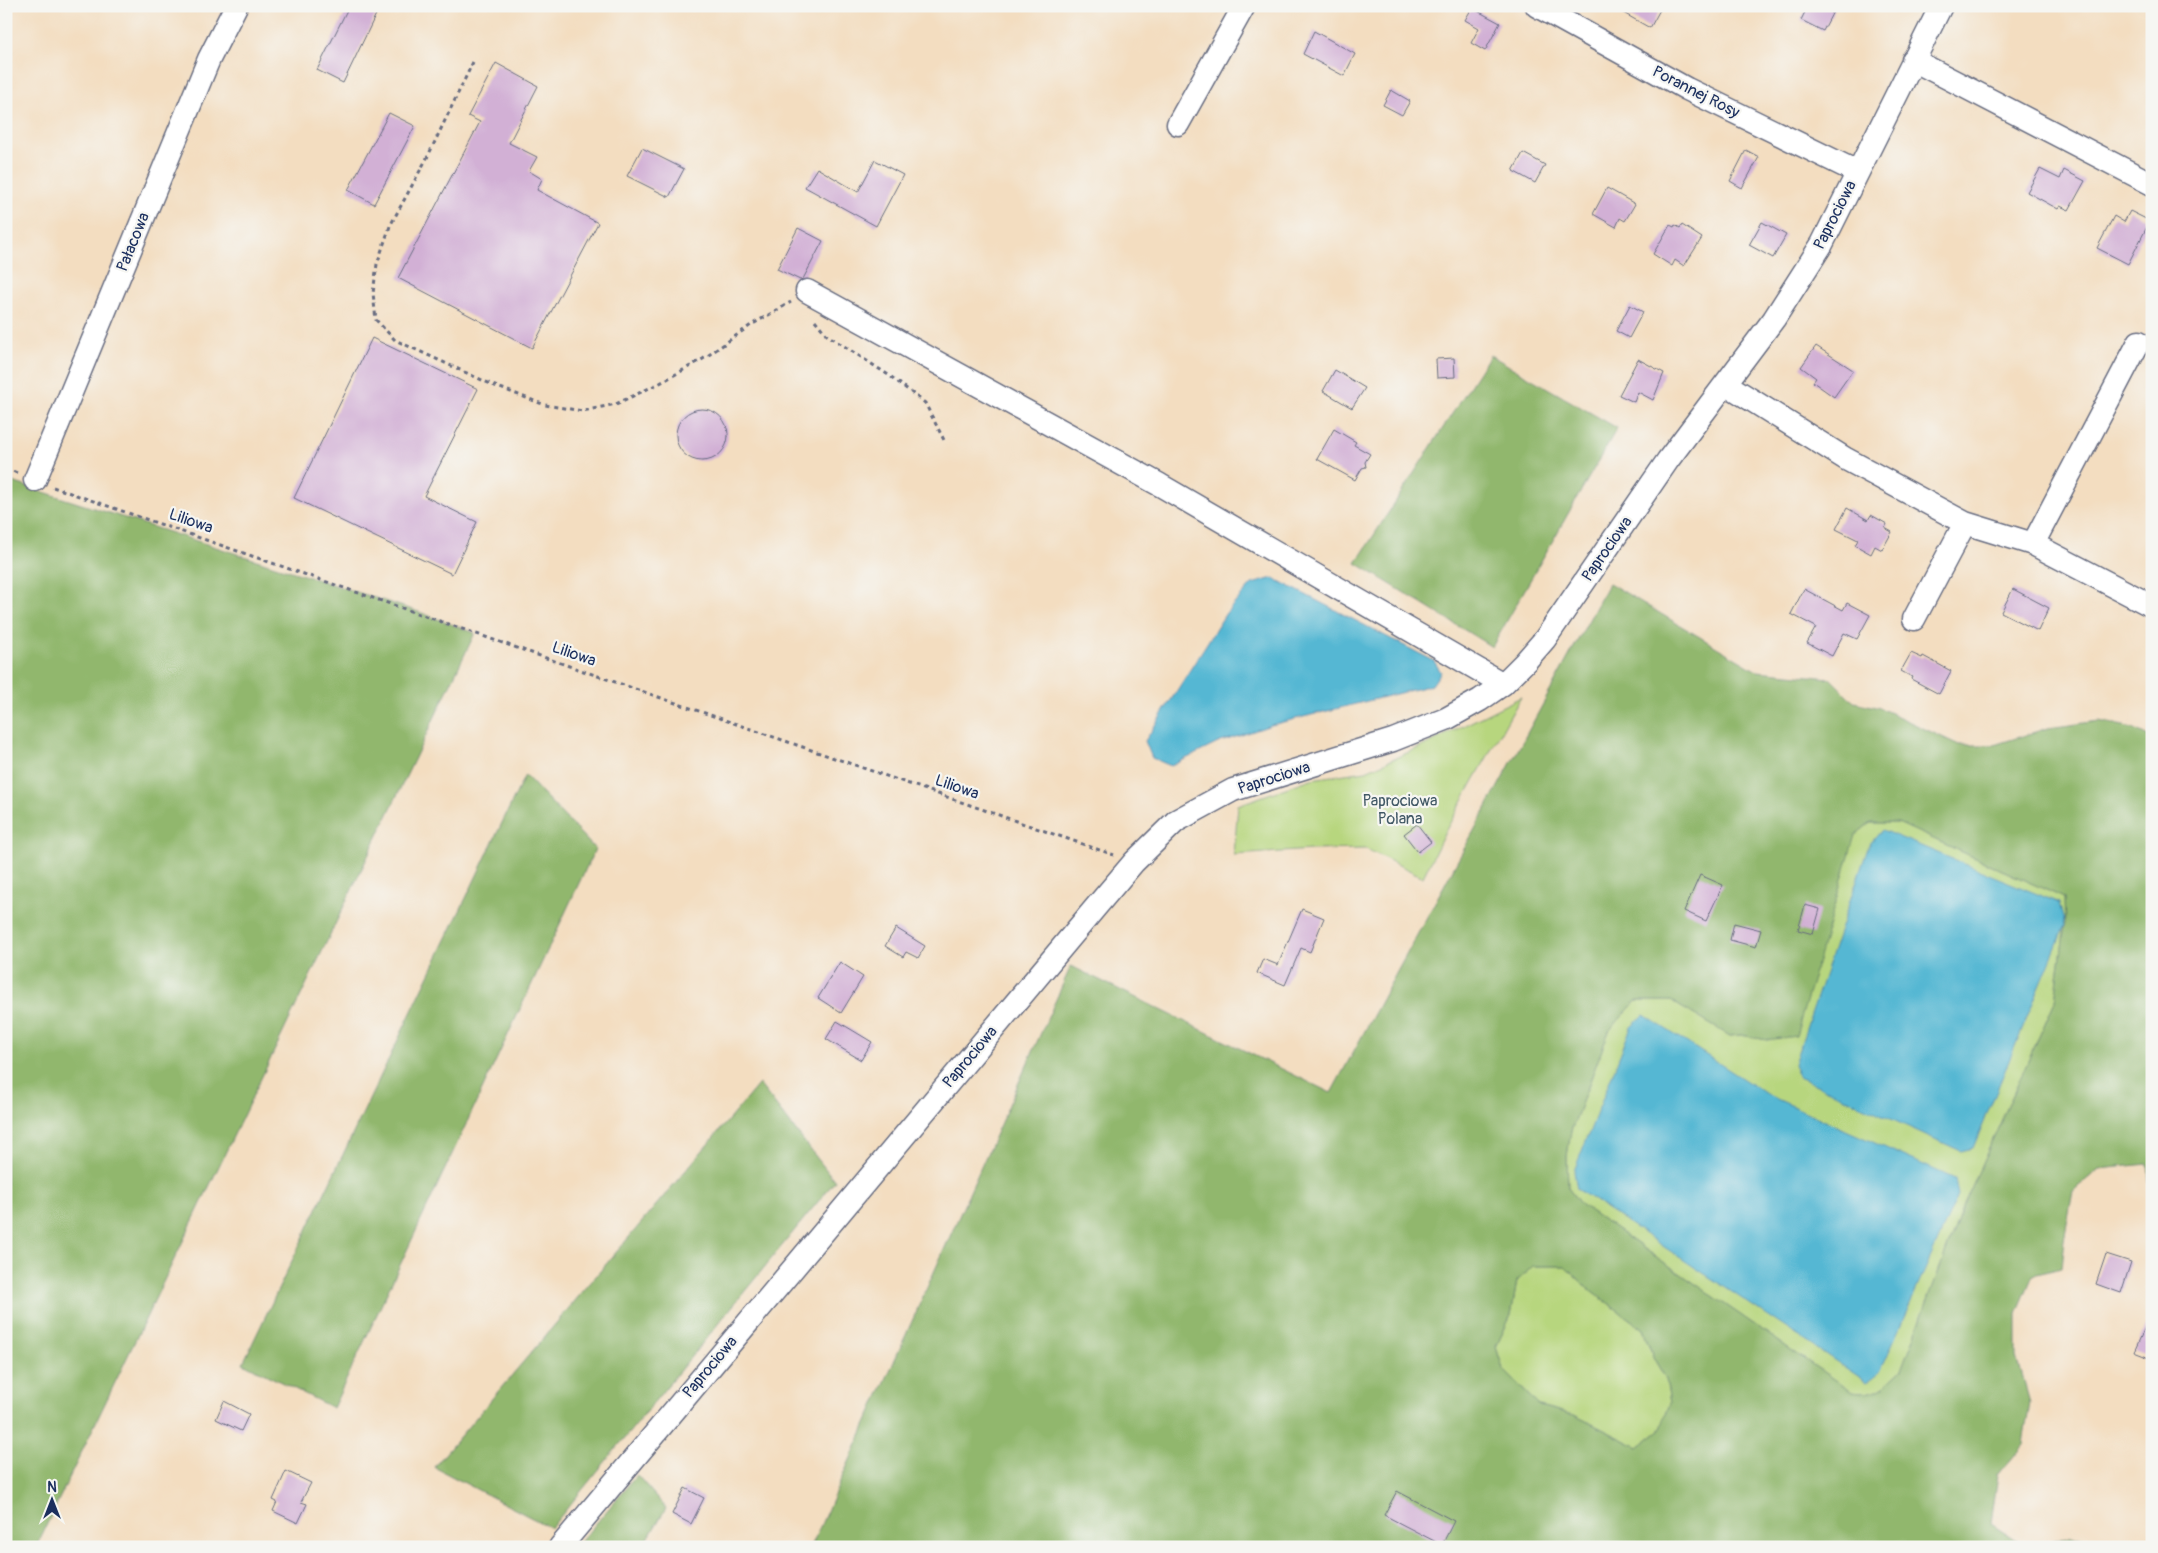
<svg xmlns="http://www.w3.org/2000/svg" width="2158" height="1553" font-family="Pangolin,sans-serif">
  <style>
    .green { fill: #b7d67e; stroke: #69826e }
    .forest { fill: #91b76d; stroke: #567366; fill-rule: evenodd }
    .water { fill: #54b7d3; stroke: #387398 }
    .building { fill: #d2b0d5 }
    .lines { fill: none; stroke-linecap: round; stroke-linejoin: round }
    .minor-casing { stroke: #676c80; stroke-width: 25 }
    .path { stroke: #676c80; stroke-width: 3; stroke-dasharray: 4 4; stroke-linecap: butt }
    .minor { stroke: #fff; stroke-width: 22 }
    .labels { text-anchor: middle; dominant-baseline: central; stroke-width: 4.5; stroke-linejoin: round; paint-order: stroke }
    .street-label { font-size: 16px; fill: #1b2f5e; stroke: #f6f6f2 }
    .park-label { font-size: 16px; fill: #425966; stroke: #f6f6f2 }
  </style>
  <rect width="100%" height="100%" fill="#f6f6f2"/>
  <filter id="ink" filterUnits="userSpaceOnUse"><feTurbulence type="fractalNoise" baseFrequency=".02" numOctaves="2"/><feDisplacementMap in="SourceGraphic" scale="10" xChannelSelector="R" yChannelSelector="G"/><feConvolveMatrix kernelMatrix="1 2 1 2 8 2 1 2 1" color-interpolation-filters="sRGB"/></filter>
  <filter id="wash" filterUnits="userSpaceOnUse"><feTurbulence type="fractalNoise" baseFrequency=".0096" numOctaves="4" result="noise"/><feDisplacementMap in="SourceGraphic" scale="20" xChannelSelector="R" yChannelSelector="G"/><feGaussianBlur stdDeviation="1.12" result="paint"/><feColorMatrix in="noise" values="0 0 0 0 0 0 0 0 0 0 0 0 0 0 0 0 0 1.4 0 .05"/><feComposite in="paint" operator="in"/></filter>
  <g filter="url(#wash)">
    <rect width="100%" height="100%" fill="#f3ddc0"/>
    <!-- green -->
    <path class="green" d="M1521,697L1446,830L1423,877L1366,849L1312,850L1234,855L1238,805L1311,779L1366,771L1425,745Z
      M1870,823H1898L2064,898L2065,925L2055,1001L1961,1211L1902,1370C1884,1386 1878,1396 1852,1392L1581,1205L1568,1188L1567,1156L1571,1131L1609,1031L1636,1001H1671L1730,1036L1741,1035L1767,1040L1855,835Z
      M1533,1266H1565L1588,1288L1643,1329L1654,1359L1666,1379L1670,1403L1661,1429L1638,1447L1574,1415L1539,1406L1503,1369L1496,1347L1511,1315L1517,1281Z"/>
    <!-- forest -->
    <path class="forest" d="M1490,355L1617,428L1492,647L1356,563Z
      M6,480L419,612L475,633L36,1547H6Z
      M1609,583L1757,671L1830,678L1854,702L1880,708L1959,745H1994L2048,728L2099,721L2133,728L2152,738V1217L2148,1164L2099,1169L2073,1191L2064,1240L2061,1268L2033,1275L2017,1313V1357L2030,1403L2023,1444L1998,1474L1991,1524L2026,1547H811L1071,966L1331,1093ZM1870,823H1898L2064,898L2065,925L2055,1001L1961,1211L1902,1370C1884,1386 1878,1396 1852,1392L1581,1205L1568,1188L1567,1156L1571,1131L1609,1031L1636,1001H1671L1730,1036L1741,1035L1767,1040L1796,1036L1855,835ZM1533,1266H1565L1588,1288L1643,1329L1654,1359L1666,1379L1670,1403L1661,1429L1638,1447L1574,1415L1539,1406L1503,1369L1496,1347L1511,1315L1517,1281Z
      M525,775L595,849L333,1408L243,1363Z
      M759,1084L835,1181L551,1528L434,1467Z
      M637,1475L666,1508L643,1547H576Z
      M2073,1534L2105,1547H2033Z"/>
    <!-- water -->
    <path class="water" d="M1273,578L1434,661L1441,672L1432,685L1271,725L1218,743L1171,766L1152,758L1145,741L1226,613L1252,584Z
      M1882,830L2059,903L2065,925L1973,1148L1961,1151L1799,1077L1794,1064L1869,845Z
      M1644,1015L1768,1095L1955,1179L1958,1195L1880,1372L1867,1382L1577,1189L1574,1171L1631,1027Z"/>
    <g id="blocks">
      <!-- building -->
      <path class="building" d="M349,6H380L343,83L317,70Z
        M1611,6H1662L1650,28Z
        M1808,6H1836L1823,31L1801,20Z
        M1472,8L1500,23L1485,51L1471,43L1479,28L1465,20Z
        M1314,31L1355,54L1344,76L1303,54Z
        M496,63L538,86L509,143L537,157L529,171L542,179L537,190L598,223L532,348L398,278L480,122L468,116Z
        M1391,90L1410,101L1402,115L1383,105Z
        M389,113L415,126L374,204L348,190Z
        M642,148L684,169L669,197L627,176Z
        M1746,150L1759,157L1742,188L1730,181Z
        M1523,153L1545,165L1535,183L1513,171Z
        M875,160L903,175L876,226L805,187L817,168L858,192Z
        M2040,169L2060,179L2064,170L2085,181L2069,210L2060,206L2058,209L2027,192Z
        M1607,188L1635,204L1625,221L1620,218L1616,227L1593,214Z
        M2130,211L2150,221L2128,264L2097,248L2114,216L2124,222Z
        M1762,222L1786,235L1773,258L1749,245Z
        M1670,225L1674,227L1675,225L1680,228L1682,225L1702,238L1684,266L1675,260L1672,266L1653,254Z
        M798,228L823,241L803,279L800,280L777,269Z
        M1630,305L1643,312L1629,338L1616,331Z
        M372,338L478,389L424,496L477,522L452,574L294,498Z
        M1816,346L1853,370L1834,397L1813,382L1816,378L1801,367Z
        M1454,358L1455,377L1437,378L1436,359Z
        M1638,359L1664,373L1653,400L1638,392L1634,402L1619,395Z
        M1335,370L1365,388L1352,408L1323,391Z
        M676 435a26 26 0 1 1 52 0a26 26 0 1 1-52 0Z
        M1334,429L1356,442L1354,445L1370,454L1365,462L1366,467L1362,468L1355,480L1317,459Z
        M1847,508L1868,520L1871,515L1887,524L1885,528L1892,532L1882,550L1875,546L1871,554L1855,545L1858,540L1836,529Z
        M1804,589L1843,610L1847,603L1870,615L1857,639L1844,633L1832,656L1807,643L1816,627L1791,614Z
        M2013,589L2049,608L2038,631L2001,612Z
        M1911,653L1922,658L1923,656L1951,671L1939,694L1911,679L1912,677L1901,671Z
        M1417,824L1431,842L1418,852L1404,834Z
        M1700,875L1723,885L1706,921L1684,911Z
        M1805,905L1820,909L1813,934L1798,930Z
        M1302,909L1324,918L1310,952L1301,948L1285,985L1257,973L1263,959L1278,965Z
        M1734,923L1761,930L1756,947L1730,940Z
        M896,928L925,946L918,958L906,952L903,957L885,946Z
        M840,962L863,977L841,1013L818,998Z
        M837,1021L872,1042L861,1060L826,1039Z
        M2106,1254L2131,1262L2121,1293L2096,1284Z
        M2152,1312V1359L2134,1352Z
        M224,1401L249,1414L241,1431L216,1419Z
        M286,1471L311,1483L301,1502L307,1504L298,1523L273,1511L277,1502L273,1500Z
        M685,1488L704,1498L691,1524L672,1514Z
        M1397,1491L1454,1521L1442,1545L1384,1515Z"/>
    </g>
  </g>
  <g filter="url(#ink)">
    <use href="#blocks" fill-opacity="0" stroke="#676c80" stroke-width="1"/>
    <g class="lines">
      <!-- minor casing -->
      <g class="minor-casing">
        <path id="minor" d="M1537,6L1687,89L1857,172
          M1913,60L2152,184
          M1178,124L1244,6
          M807,291L1160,485L1503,684
          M1726,384L1846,459L1965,523L2033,544L2152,606
          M35,480L209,59L236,6
          M2033,544L2139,342
          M1914,619L1965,523
          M560,1547L1095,908L1134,862L1176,821L1233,790L1393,740L1446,719L1480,700L1503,684L1525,662L1545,639L1668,460L1774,319L1822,244L1941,6"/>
      </g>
      <!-- path -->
      <path class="path" d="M473,62L428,156L390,226L377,264L373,293L376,320L395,340L495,386L545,405L583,411L616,404L660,383L703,359L751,325L791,302
        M815,320L827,335L890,376L925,403L945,442
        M6,468L17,473
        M53,487L1114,855"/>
      <!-- minor -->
      <use href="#minor" class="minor"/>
    </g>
  </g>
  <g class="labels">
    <!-- street labels -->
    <g class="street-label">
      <text transform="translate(1696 92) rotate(27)">Porannej Rosy</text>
      <text transform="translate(1835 215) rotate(-63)">Paprociowa</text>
      <text transform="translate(133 242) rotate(-68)">Pałacowa</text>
      <text transform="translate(191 521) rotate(19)">Liliowa</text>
      <text transform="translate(1607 549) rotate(-55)">Paprociowa</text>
      <text transform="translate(574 654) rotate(19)">Liliowa</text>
      <text transform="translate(1274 778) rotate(-18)">Paprociowa</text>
      <text transform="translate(957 787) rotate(19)">Liliowa</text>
      <text transform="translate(970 1057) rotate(-50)">Paprociowa</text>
      <text transform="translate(710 1367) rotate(-50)">Paprociowa</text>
    </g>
    <!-- park labels -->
    <g class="park-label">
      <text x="1400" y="801">Paprociowa<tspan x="1400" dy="18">Polana</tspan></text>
    </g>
  </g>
  <!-- margin -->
  <rect width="2158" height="1553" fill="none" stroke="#f6f6f2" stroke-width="25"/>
  <!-- north arrow -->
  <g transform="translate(52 1500)" stroke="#f6f6f2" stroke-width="4" paint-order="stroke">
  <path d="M0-4L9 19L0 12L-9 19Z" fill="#1b2f5e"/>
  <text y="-8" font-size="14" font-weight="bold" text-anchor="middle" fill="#1b2f5e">N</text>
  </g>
</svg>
